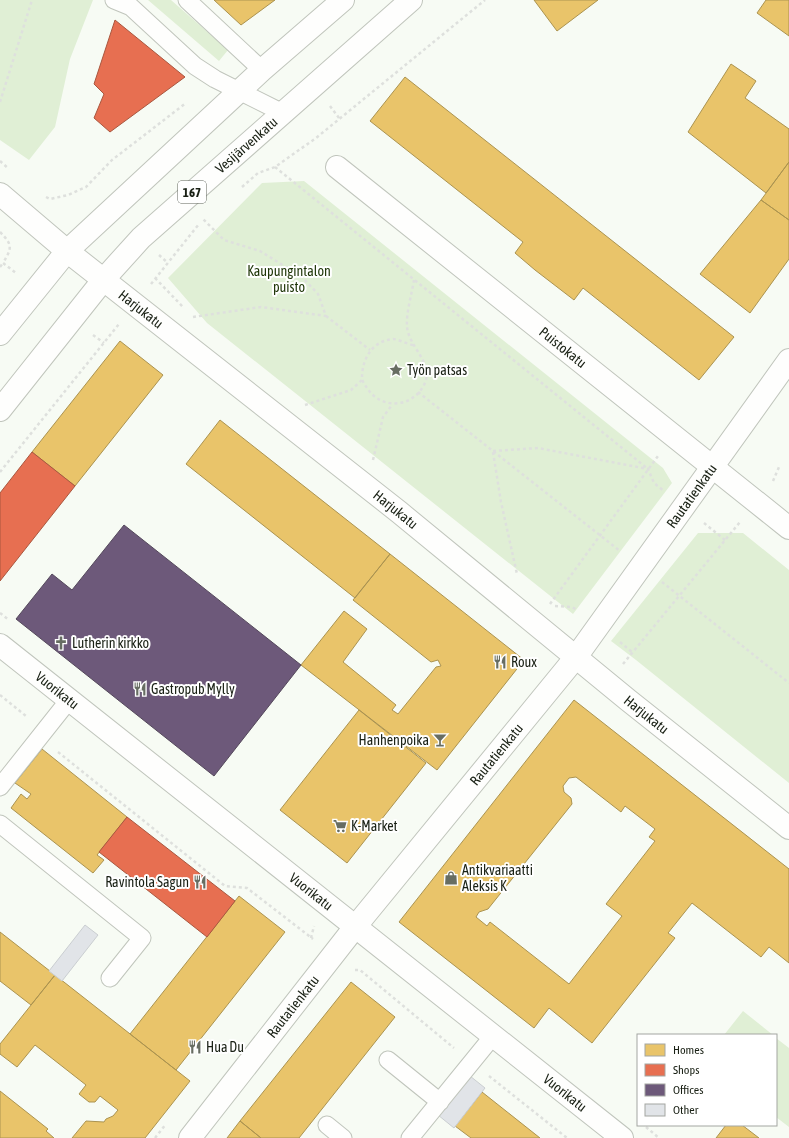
<svg xmlns="http://www.w3.org/2000/svg" width="789" height="1138" font-family="'Asap Condensed',sans-serif">
  <style>
    .green { fill: #e0efd5 }
    .homes { fill: #e9c46a; stroke: #ab9350; fill-rule: evenodd }
    .shops { fill: #e76f51; stroke: #a9573f }
    .offices { fill: #6d597a; stroke: #54485b }
    .building { fill: #e1e4e8; stroke: #caced1 }
    .lines { fill: none; stroke-linecap: round; stroke-linejoin: round }
    .lane-casing { stroke: #c0c5bc; stroke-width: 19 }
    .street-casing { stroke: #c0c5bc; stroke-width: 24 }
    .primary-casing { stroke: #c0c5bc; stroke-width: 24 }
    .path { stroke: #dee0dd; stroke-width: 2.5; stroke-dasharray: 3 3; stroke-linecap: butt }
    .lane { stroke: #fefefd; stroke-width: 17 }
    .street { stroke: #fefefd; stroke-width: 22 }
    .primary { stroke: #fefefd; stroke-width: 22 }
    .labels { text-anchor: middle; dominant-baseline: central; stroke-width: 4; stroke-linejoin: round; paint-order: stroke }
    .shield { fill: #fff; stroke: #5e635a; stroke-width: 1 }
    .shield-label { font-size: 13px; font-weight: bold; fill: #192014 }
    .street-label { font-size: 14px; fill: #192014; stroke: #fff }
    .park-label { font-size: 14px; fill: #1d3406; stroke: #fff }
    .poi-label { font-size: 14px; fill: #192014; stroke: #fff; text-anchor: start }
  </style>
  <rect width="100%" height="100%" fill="#f7fbf4"/>
  <!-- green -->
  <path class="green" d="M0,0H93L70,59L55,127L29,160L0,140Z
    M148,0H171L228,50L219,61Z
    M304,181L663,468L672,483L573,614L207,323L168,278L262,183Z
    M698,533H743L789,570V783L636,660L611,641Z
    M743,1011L773,1035H724Z
    M776,1038L789,1048V1127L776,1117Z"/>
  <!-- homes -->
  <path class="homes" d="M214,0H275L241,25Z
    M534,0H598L557,31Z
    M766,0H789V36L757,13Z
    M731,64L756,81L745,98L789,129V162L766,193L688,132Z
    M405,77L734,337L699,380L583,288L574,300L535,270L515,253L523,242L370,121Z
    M789,162V220L761,200Z
    M761,200L789,220V259L750,313L700,274Z
    M120,341L163,375L75,486L32,452Z
    M220,420L390,554L355,598L186,464Z
    M390,554L524,660L437,770L301,665L344,611L367,629L343,662L396,705L392,710L398,714L436,667L441,666L438,660L431,662L353,600Z
    M574,700L789,869V963L769,947L761,957L692,903L668,933L675,938L592,1043L549,1008L534,1028L399,922ZM576,777L621,812L625,806L655,829L649,837L655,841L606,904L622,916L569,984L490,922L487,926L476,917L479,912L488,909L572,804L571,798L564,792L563,786L569,778Z
    M359,710L426,763L347,863L280,810Z
    M42,749L127,817L97,855L104,860L93,873L11,808L21,794L27,799L31,794L15,783Z
    M239,896L285,932L176,1070L130,1034Z
    M0,932L55,975L31,1005L0,981Z
    M55,975L190,1081L145,1138H72L86,1121L104,1122L106,1119L113,1116L118,1110L100,1096L95,1102H89L79,1094L86,1085L35,1045L17,1067L0,1054V1044Z
    M351,982L395,1017L299,1138H261L240,1121Z
    M0,1091L48,1129L46,1131L54,1138H0Z
    M482,1092L540,1138H471L455,1126Z
    M240,1121L261,1138H227Z
    M726,1125H742L759,1138H716Z"/>
  <!-- shops -->
  <path class="shops" d="M115,20L185,77L110,132L94,118L104,94L94,84Z
    M32,452L75,486L0,581V493Z
    M127,817L235,901L207,937L99,852Z"/>
  <!-- offices -->
  <path class="offices" d="M124,525L301,665L214,776L16,619L52,574L72,590Z"/>
  <!-- building -->
  <path class="building" d="M85,925L98,935L62,981L49,971Z
    M470,1076L485,1088L454,1128L438,1115Z"/>
  <g class="lines">
    <!-- lane casing -->
    <g class="lane-casing">
      <path id="lane" d="M114,0L131,7L195,66L215,79L283,113
        M187,0L262,70
        M0,787L69,700
        M0,824L142,938L110,978
        M388,1060L440,1102
        M327,1125L343,1138
        M410,1138L493,1036"/>
    </g>
    <!-- street casing -->
    <g class="street-casing">
      <g id="street">
        <path id="s1" d="M337,167L789,528"/>
        <path id="s2" d="M0,194L67,251L399,512L628,700L789,828"/>
        <path id="s3" d="M0,645L622,1138"/>
        <path id="s4" d="M190,1138L355,927L576,657L789,360"/>
      </g>
    </g>
    <!-- primary casing -->
    <g class="primary-casing">
      <g id="primary">
        <path d="M0,334L67,251L262,70L343,0"/>
        <path id="s5" d="M0,410L104,279L141,238L411,0"/>
      </g>
    </g>
    <!-- path -->
    <path class="path" d="M0,102L32,0
      M330,106L339,118
      M0,161L9,169
      M275,167L648,469
      M242,187L258,173L275,167L316,138L485,0
      M46,197L50,199L68,195L86,187L112,160L186,103
      M0,232C13,245 12,248 3,263L16,273
      M159,255L168,263
      M0,267L3,263
      M155,278L183,307
      M151,284L199,224
      M326,316L370,350
      M193,317L261,307L326,316L318,294L302,277L260,251L224,240L203,219
      M93,335L104,343
      M413,345C407,344 398,339 393,339C372,341 362,359 362,378C362,381 365,385 367,388C381,410 412,408 424,385C435,363 408,347 407,326C406,313 412,293 414,280
      M418,392L620,551
      M305,405L351,390L362,380
      M493,451L538,448L648,469L654,483L664,491
      M493,452L501,502L517,574
      M373,460L383,417L392,405
      M0,472L119,324
      M773,481L779,467
      M704,523L725,540
      M662,582L789,683
      M550,604L658,456
      M555,606L572,607L577,610
      M0,613L9,620
      M620,642L633,653
      M623,664L740,522
      M0,695L26,716
      M58,752L225,886L247,888L313,939
      M311,938L314,926
      M355,970H360L454,1048
      M489,1076L567,1138
      M646,1127L659,1138
      M155,1138L166,1124"/>
    <!-- lane -->
    <use href="#lane" class="lane"/>
    <!-- street -->
    <use href="#street" class="street"/>
    <!-- primary -->
    <use href="#primary" class="primary"/>
  </g>
  <!-- icons -->
  <defs>
    <g id="sight-bare" transform="scale(1.08)"><path d="M0-6L1.8-2.2L6-1.7L2.9 1.2L3.7 5.4L0 3.3L-3.7 5.4L-2.9 1.2L-6-1.7L-1.8-2.2Z" fill="#676d62" stroke="#fff" stroke-width="2.5" paint-order="stroke"/></g>
    <g id="church-bare" transform="scale(1.08)"><path d="M-1.2-6h2.4v3.5h3.3v2.4h-3.3V6h-2.4V-.1h-3.3v-2.4h3.3Z" fill="#676d62" stroke="#fff" stroke-width="2.5" paint-order="stroke"/></g>
    <g id="restaurant-bare" transform="scale(1.08)"><path d="M-5-6h1v4h1v-4h1v4h1v-4h1v5L-1.5 .5V6h-2V.5L-5-1ZM5-6V6H3V1.5H1.5Q1.5-4 5-6Z" fill="#676d62" stroke="#fff" stroke-width="2.5" paint-order="stroke"/></g>
    <g id="bar-bare" transform="scale(1.08)"><path d="M-6-5H6L.8 .8V4.5H3.5V6h-7V4.5H-.8V.8Z" fill="#676d62" stroke="#fff" stroke-width="2.5" paint-order="stroke"/></g>
    <g id="supermarket-bare" transform="scale(1.08)"><path d="M-6-5.5h2.5l.6 2H6L4.5 2H-2.5L-4.4-4H-6ZM-1.5 3.2a1.3 1.3 0 1 0 .1 0ZM3 3.2a1.3 1.3 0 1 0 .1 0Z" fill="#676d62" stroke="#fff" stroke-width="2.5" paint-order="stroke"/></g>
    <g id="shop-bare" transform="scale(1.08)"><path d="M-5-2.5h2.3a2.7 3.5 0 0 1 5.4 0H5L5.5 6h-11ZM-1.5-2.5h3a1.5 2.3 0 0 0-3 0Z" fill="#676d62" stroke="#fff" stroke-width="2.5" paint-order="stroke"/></g>
  </defs>
  <g fill-rule="evenodd">
    <use href="#sight-bare" x="396" y="370"/>
    <use href="#church-bare" x="61" y="643"/>
    <use href="#restaurant-bare" x="500" y="662"/>
    <use href="#restaurant-bare" x="140" y="689"/>
    <use href="#bar-bare" x="440" y="740"/>
    <use href="#supermarket-bare" x="340" y="826"/>
    <use href="#shop-bare" x="451" y="878"/>
    <use href="#restaurant-bare" x="200" y="882"/>
    <use href="#restaurant-bare" x="195" y="1047"/>
  </g>
  <g class="labels">
    <!-- shield labels -->
    <rect class="shield" x="178" y="181" width="28" height="22" rx="3"/>
    <g class="shield-label">
      <text x="192" y="192">167</text>
    </g>
    <!-- street labels -->
    <g class="street-label">
      <text stroke="none"><textPath href="#s5" startOffset="363">Vesijärvenkatu</textPath></text>
      <text stroke="none"><textPath href="#s2" startOffset="182">Harjukatu</textPath></text>
      <text stroke="none"><textPath href="#s1" startOffset="289">Puistokatu</textPath></text>
      <text stroke="none"><textPath href="#s4" startOffset="815">Rautatienkatu</textPath></text>
      <text stroke="none"><textPath href="#s2" startOffset="506">Harjukatu</textPath></text>
      <text stroke="none"><textPath href="#s3" startOffset="73">Vuorikatu</textPath></text>
      <text stroke="none"><textPath href="#s2" startOffset="830">Harjukatu</textPath></text>
      <text stroke="none"><textPath href="#s4" startOffset="491">Rautatienkatu</textPath></text>
      <text stroke="none"><textPath href="#s3" startOffset="397">Vuorikatu</textPath></text>
      <text stroke="none"><textPath href="#s4" startOffset="167">Rautatienkatu</textPath></text>
      <text stroke="none"><textPath href="#s3" startOffset="721">Vuorikatu</textPath></text>
    </g>
    <!-- park labels -->
    <g class="park-label">
      <text x="289" y="271">Kaupungintalon<tspan x="289" dy="16">puisto</tspan></text>
    </g>
    <!-- poi labels -->
    <g class="poi-label">
      <text x="407" y="370">Työn patsas</text>
      <text x="72" y="643">Lutherin kirkko</text>
      <text x="511" y="662">Roux</text>
      <text x="151" y="689">Gastropub Mylly</text>
      <text x="429" y="740" text-anchor="end">Hanhenpoika</text>
      <text x="351" y="826">K-Market</text>
      <text x="462" y="870">Antikvariaatti<tspan x="462" dy="16">Aleksis K</tspan></text>
      <text x="189" y="882" text-anchor="end">Ravintola Sagun</text>
      <text x="206" y="1047">Hua Du</text>
    </g>
  </g>
  <!-- legend -->
  <rect x="637" y="1034" width="140" height="92" fill="#ffffff" stroke="#a3a6a1"/>
  <rect x="645" y="1044" width="20" height="12" fill="#e9c46a" stroke="#a3a6a1"/>
  <text x="673" y="1054" font-size="12" fill="#192014">Homes</text>
  <rect x="645" y="1064" width="20" height="12" fill="#e76f51" stroke="#a3a6a1"/>
  <text x="673" y="1074" font-size="12" fill="#192014">Shops</text>
  <rect x="645" y="1084" width="20" height="12" fill="#6d597a" stroke="#a3a6a1"/>
  <text x="673" y="1094" font-size="12" fill="#192014">Offices</text>
  <rect x="645" y="1104" width="20" height="12" fill="#e1e4e8" stroke="#a3a6a1"/>
  <text x="673" y="1114" font-size="12" fill="#192014">Other</text>
</svg>
